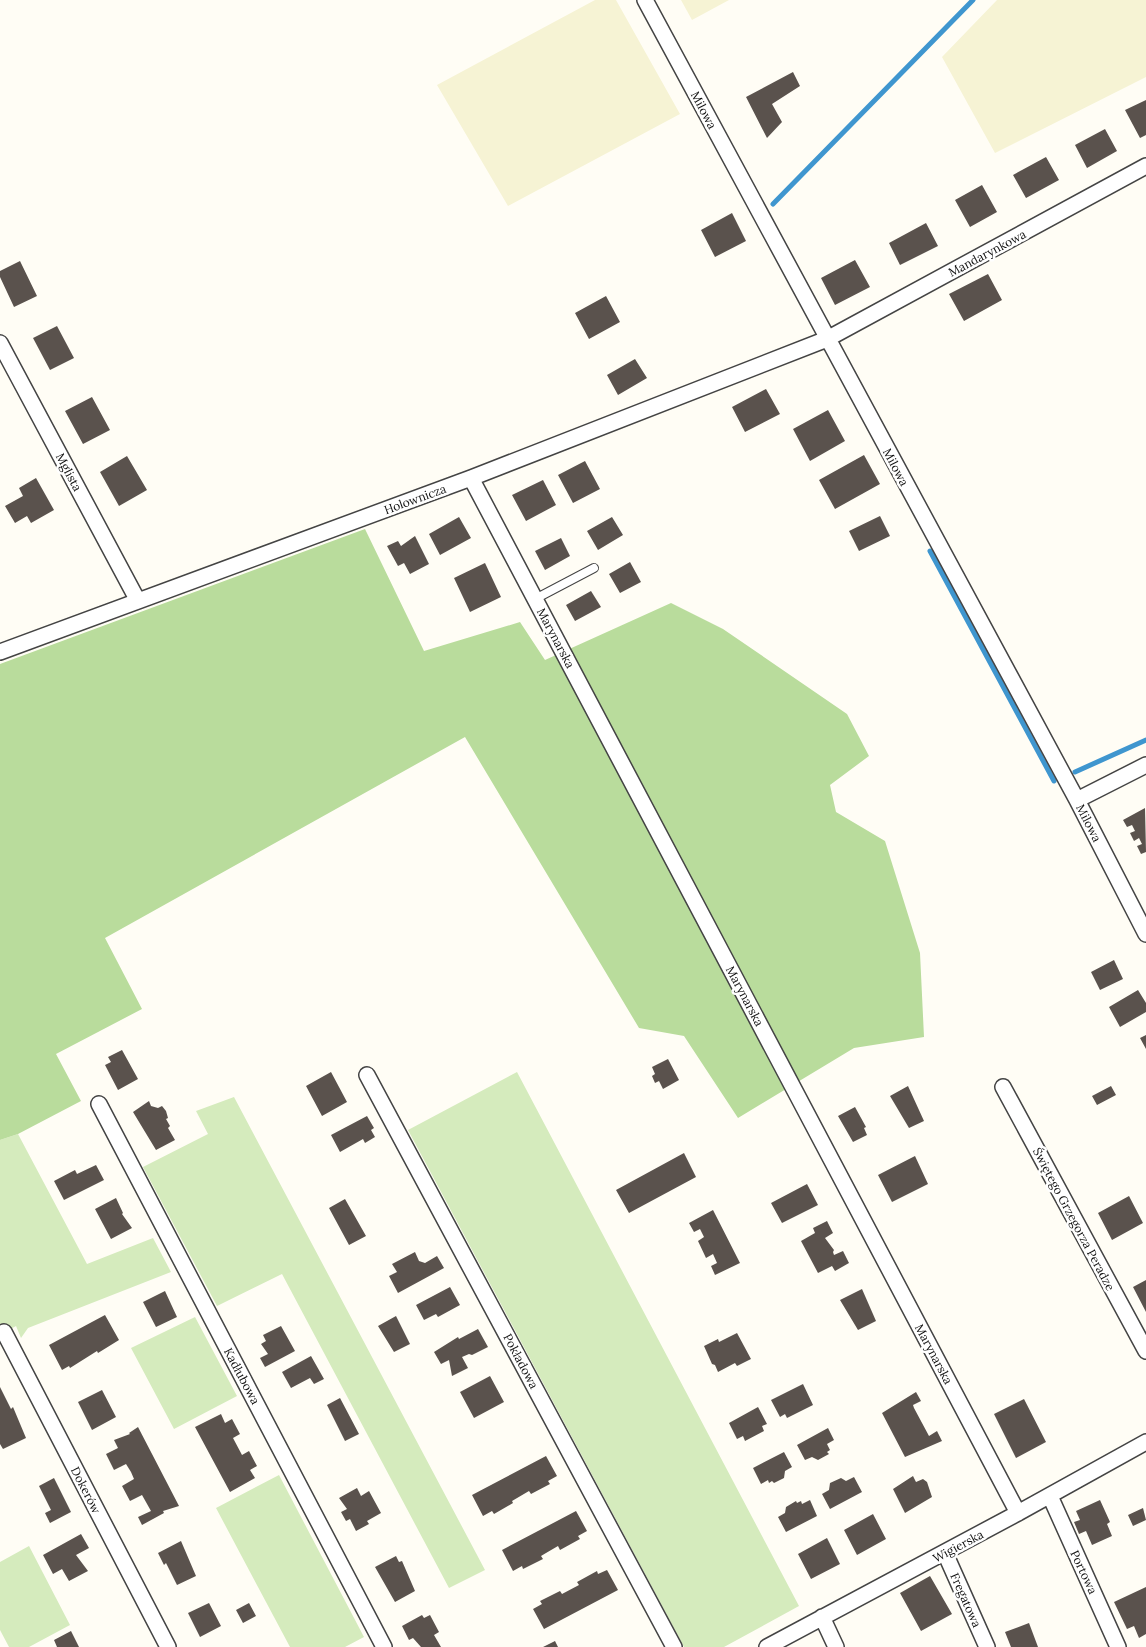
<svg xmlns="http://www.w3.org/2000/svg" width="1146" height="1647" font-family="Lora,serif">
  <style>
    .farmland { fill: #f6f3d4 }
    .green { fill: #d5ebbd }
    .forest { fill: #b9dc9c }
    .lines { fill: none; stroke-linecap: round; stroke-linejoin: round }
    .stream { stroke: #3f96cf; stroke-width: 5 }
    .building { fill: #5a524d }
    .lane-casing { stroke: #444; stroke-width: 10 }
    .street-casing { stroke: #444; stroke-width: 18 }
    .lane { stroke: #fff; stroke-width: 8 }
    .street { stroke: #fff; stroke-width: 15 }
    .labels { text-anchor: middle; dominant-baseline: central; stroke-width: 5; stroke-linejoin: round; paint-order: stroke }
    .street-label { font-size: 12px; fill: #111; stroke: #fff }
  </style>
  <rect width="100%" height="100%" fill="#fffdf5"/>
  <!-- farmland -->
  <path class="farmland" d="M595,0H616L680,114L508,206L437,85Z
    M681,0H729L692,20Z
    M997,0H1146V77L995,153L942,57Z"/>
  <!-- green -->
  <path class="green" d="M517,1072L799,1606L724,1647H684L408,1130Z
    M234,1097L485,1570L449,1588L282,1274L217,1306L143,1167L208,1134L196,1111Z
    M18,1134L87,1264L153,1238L171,1272L28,1328L21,1338L16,1326L0,1335V1140Z
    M195,1317L237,1396L174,1429L131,1348Z
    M279,1475L364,1637L345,1647H290L216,1508Z
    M29,1546L70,1625L29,1647H9L0,1630V1562Z"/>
  <!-- forest -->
  <path class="forest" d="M365,529L424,651L520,622L545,660L671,603L723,629L847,714L869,756L830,785L836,812L885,841L920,953L924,1037L854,1048L738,1118L684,1036L639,1028L465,737L105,938L142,1009L56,1054L81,1101L18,1134L0,1140V664Z"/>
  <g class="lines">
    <!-- stream -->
    <path class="stream" d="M773,204L973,0
      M930,551L1054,781
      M1075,772L1146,740"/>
  </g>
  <!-- building -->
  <path class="building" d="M793,72L800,86L772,104L782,122L767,138L746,97Z
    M1146,100V135L1140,138L1125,110Z
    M1105,129L1117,151L1087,168L1075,145Z
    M1046,157L1059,180L1026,198L1013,175Z
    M982,185L997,212L970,227L955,200Z
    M732,213L746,241L715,257L701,230Z
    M926,223L938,246L900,265L889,243Z
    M855,260L870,287L835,305L821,278Z
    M20,261L37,296L14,307L0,277V271Z
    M988,274L1002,300L964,321L949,294Z
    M606,296L620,322L589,339L575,313Z
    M57,326L74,358L50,370L33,338Z
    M635,359L647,378L618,395L607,375Z
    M766,389L780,414L745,432L732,407Z
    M92,397L110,430L83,444L65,411Z
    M828,410L845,441L810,461L793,429Z
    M864,455L880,484L835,509L819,480Z
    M127,456L147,490L119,506L100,472Z
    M585,461L600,489L573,503L558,475Z
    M36,478L54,510L31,523L27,516L15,523L5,506L23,496L19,488Z
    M543,480L556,505L526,521L512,495Z
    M880,516L890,536L859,551L849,531Z
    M459,517L471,538L440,555L429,534Z
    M612,517L623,535L598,550L587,531Z
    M415,536L429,564L410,574L404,563L398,566L387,546L398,541L401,546Z
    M561,538L570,556L545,570L535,551Z
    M630,562L641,582L620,593L609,574Z
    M485,563L501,597L470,612L454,578Z
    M591,591L601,607L575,621L566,605Z
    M1145,808L1146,852L1141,854L1137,846L1142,844L1139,838L1134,841L1130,833L1135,831L1132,825L1127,827L1123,820Z
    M1114,960L1123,979L1100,990L1091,972Z
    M1138,990L1146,1003V1012L1120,1027L1109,1007Z
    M1146,1035V1049L1140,1038Z
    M122,1050L138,1079L118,1090L105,1065L111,1062L108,1057Z
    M668,1059L679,1080L663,1089L659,1081L655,1083L652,1076L655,1074L652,1067Z
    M331,1072L347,1102L322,1116L306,1086Z
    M908,1086L924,1121L909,1128L890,1096Z
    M1111,1086L1116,1095L1097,1105L1092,1096Z
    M149,1101L151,1106L158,1108L162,1106L166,1111L168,1118L166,1119L170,1126L168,1128L175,1140L156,1150L133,1112Z
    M855,1107L866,1127L864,1128L867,1135L853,1142L838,1116Z
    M367,1116L374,1128L371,1130L375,1137L365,1143L363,1139L340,1152L331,1135Z
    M684,1153L696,1177L629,1213L616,1190Z
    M915,1156L928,1184L892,1202L878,1175Z
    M96,1165L104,1180L64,1200L54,1181L75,1170L77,1174Z
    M807,1184L818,1205L782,1223L771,1203Z
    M1129,1196L1143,1223L1112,1240L1098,1213Z
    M116,1198L123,1213L122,1214L132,1228L111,1239L95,1209Z
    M345,1199L366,1236L349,1245L329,1208Z
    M713,1210L740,1263L715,1275L711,1266L717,1263L713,1254L706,1258L698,1241L704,1237L700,1229L694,1232L689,1223Z
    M827,1221L833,1233L825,1238L834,1250L833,1252L834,1255L843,1251L849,1263L835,1271L832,1266L818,1273L801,1241L815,1233L813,1228Z
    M415,1252L419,1261L425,1263L437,1256L444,1268L398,1293L389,1276L397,1272L392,1264Z
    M1146,1280V1312L1133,1287Z
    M450,1287L460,1305L438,1317L436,1314L424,1320L416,1305Z
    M862,1289L876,1321L858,1330L840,1300Z
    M165,1291L177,1317L156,1327L143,1302Z
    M105,1315L119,1340L98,1353L97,1351L70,1368L69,1366L62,1370L49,1345Z
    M396,1316L410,1344L394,1352L378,1326Z
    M281,1326L295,1351L265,1367L260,1358L268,1354L261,1344L266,1341L263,1335Z
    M478,1329L488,1347L472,1355L469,1354L462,1357L468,1368L452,1376L449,1360L441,1364L434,1352L458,1337L459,1339Z
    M737,1333L751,1359L737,1366L735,1363L718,1372L715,1365L712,1364L704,1346L718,1339L719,1342Z
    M311,1356L324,1379L314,1384L310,1378L291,1388L282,1372Z
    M490,1376L504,1402L474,1418L460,1392Z
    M803,1384L813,1405L787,1418L785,1414L780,1417L771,1400Z
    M0,1387L11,1409L13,1407L26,1438L3,1449L0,1444Z
    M102,1390L116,1417L92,1430L78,1402Z
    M916,1392L921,1401L913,1405L914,1408L929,1436L937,1431L942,1441L905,1457L882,1413Z
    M340,1398L359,1434L345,1441L327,1405Z
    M1024,1399L1046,1442L1016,1458L994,1414Z
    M758,1407L767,1424L762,1426L764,1431L745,1441L743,1436L737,1439L729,1423Z
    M221,1414L225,1423L232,1419L240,1434L233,1438L242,1455L249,1451L257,1466L250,1470L255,1478L230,1492L195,1427Z
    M138,1427L179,1506L163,1511L164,1513L142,1525L138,1517L151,1511L142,1495L130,1501L122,1486L134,1479L131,1472L126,1464L114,1470L106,1454L118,1448L114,1440L130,1434L129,1433Z
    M828,1428L834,1440L827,1444L830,1450L827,1452L829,1454L818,1460L812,1457L805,1460L797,1445Z
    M784,1452L792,1467L785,1471L784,1478L774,1483L772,1481L769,1483L768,1480L761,1484L753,1468Z
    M546,1456L557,1476L548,1481L550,1484L531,1494L529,1491L512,1501L513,1503L494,1514L492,1511L483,1516L472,1495Z
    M913,1476L916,1482L923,1479L927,1482L932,1497L905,1513L893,1489Z
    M854,1477L862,1492L830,1509L822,1494L829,1490L830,1483L841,1478L846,1481Z
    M54,1478L71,1512L50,1523L45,1513L51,1510L39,1486Z
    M357,1488L361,1496L369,1491L381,1513L367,1521L369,1524L356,1531L350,1519L346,1521L341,1512L347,1509L339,1498Z
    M810,1500L817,1516L786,1532L778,1517L785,1513L786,1507L796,1501L797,1503L801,1501L802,1504Z
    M1100,1500L1110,1522L1107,1524L1112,1536L1092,1545L1086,1531L1079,1534L1074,1522L1080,1520L1076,1511Z
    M1143,1508L1146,1520L1133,1526L1128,1515Z
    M576,1511L587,1531L578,1536L580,1539L560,1550L558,1546L546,1553L541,1556L543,1559L523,1569L522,1566L513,1571L502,1550Z
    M873,1514L886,1539L857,1555L844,1530Z
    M81,1534L89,1548L76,1555L88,1571L69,1581L62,1569L53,1574L43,1555Z
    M827,1538L840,1564L811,1579L798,1554Z
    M181,1541L196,1576L177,1585L166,1563L164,1565L158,1553Z
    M396,1556L399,1562L402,1561L415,1591L395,1602L375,1567Z
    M607,1570L618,1590L544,1629L533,1609L542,1604L540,1601L560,1591L562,1594L579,1585L577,1582L597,1571L598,1574Z
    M930,1576L952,1614L921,1631L900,1593Z
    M1146,1587V1634L1139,1638L1134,1626L1127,1629L1114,1602Z
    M209,1603L221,1626L200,1637L188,1613Z
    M249,1603L256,1616L243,1623L236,1610Z
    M422,1615L424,1618L430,1615L439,1632L434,1635L441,1647H421L413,1638L409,1640L402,1626Z
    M1029,1623L1038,1647H1011L1005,1632Z
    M71,1631L79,1647H57L54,1640Z
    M555,1641L558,1647H543Z"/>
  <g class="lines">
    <!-- lane casing -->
    <g class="lane-casing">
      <path id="lane" d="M535,599L594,568"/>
    </g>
    <!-- street casing -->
    <g class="street-casing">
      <path id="street" d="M645,0L1077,800L1146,934
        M0,343L138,601
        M471,478L1018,1513
        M0,652L471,478L827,339L1146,166
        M1077,800L1146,765
        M367,1075L674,1647
        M1003,1087L1146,1351
        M99,1104L384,1647
        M4,1332L168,1647
        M1050,1496L1118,1647
        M945,1553L987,1647
        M822,1617L836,1647
        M767,1647L1018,1513L1146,1442"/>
    </g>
    <!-- lane -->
    <use href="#lane" class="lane"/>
    <!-- street -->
    <use href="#street" class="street"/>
  </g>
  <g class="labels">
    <!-- street labels -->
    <g class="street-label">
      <text transform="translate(704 110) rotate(62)">Milowa</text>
      <text transform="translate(987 253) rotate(-28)">Mandarynkowa</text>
      <text transform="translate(896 467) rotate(62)">Milowa</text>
      <text transform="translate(69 472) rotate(62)">Mglista</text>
      <text transform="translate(415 499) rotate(-20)">Holownicza</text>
      <text transform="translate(556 638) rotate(62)">Marynarska</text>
      <text transform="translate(1089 823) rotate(63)">Milowa</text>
      <text transform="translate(745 996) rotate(62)">Marynarska</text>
      <text transform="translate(1074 1219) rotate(62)">Świętego Grzegorza Peradze</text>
      <text transform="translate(934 1354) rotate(62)">Marynarska</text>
      <text transform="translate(521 1361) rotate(62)">Pokładowa</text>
      <text transform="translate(242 1376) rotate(62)">Kadłubowa</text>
      <text transform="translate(86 1490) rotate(63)">Dokerów</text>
      <text transform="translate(958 1546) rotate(-28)">Wigierska</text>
      <text transform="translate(1084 1572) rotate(65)">Portowa</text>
      <text transform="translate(966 1600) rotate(66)">Fregatowa</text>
    </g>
  </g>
</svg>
